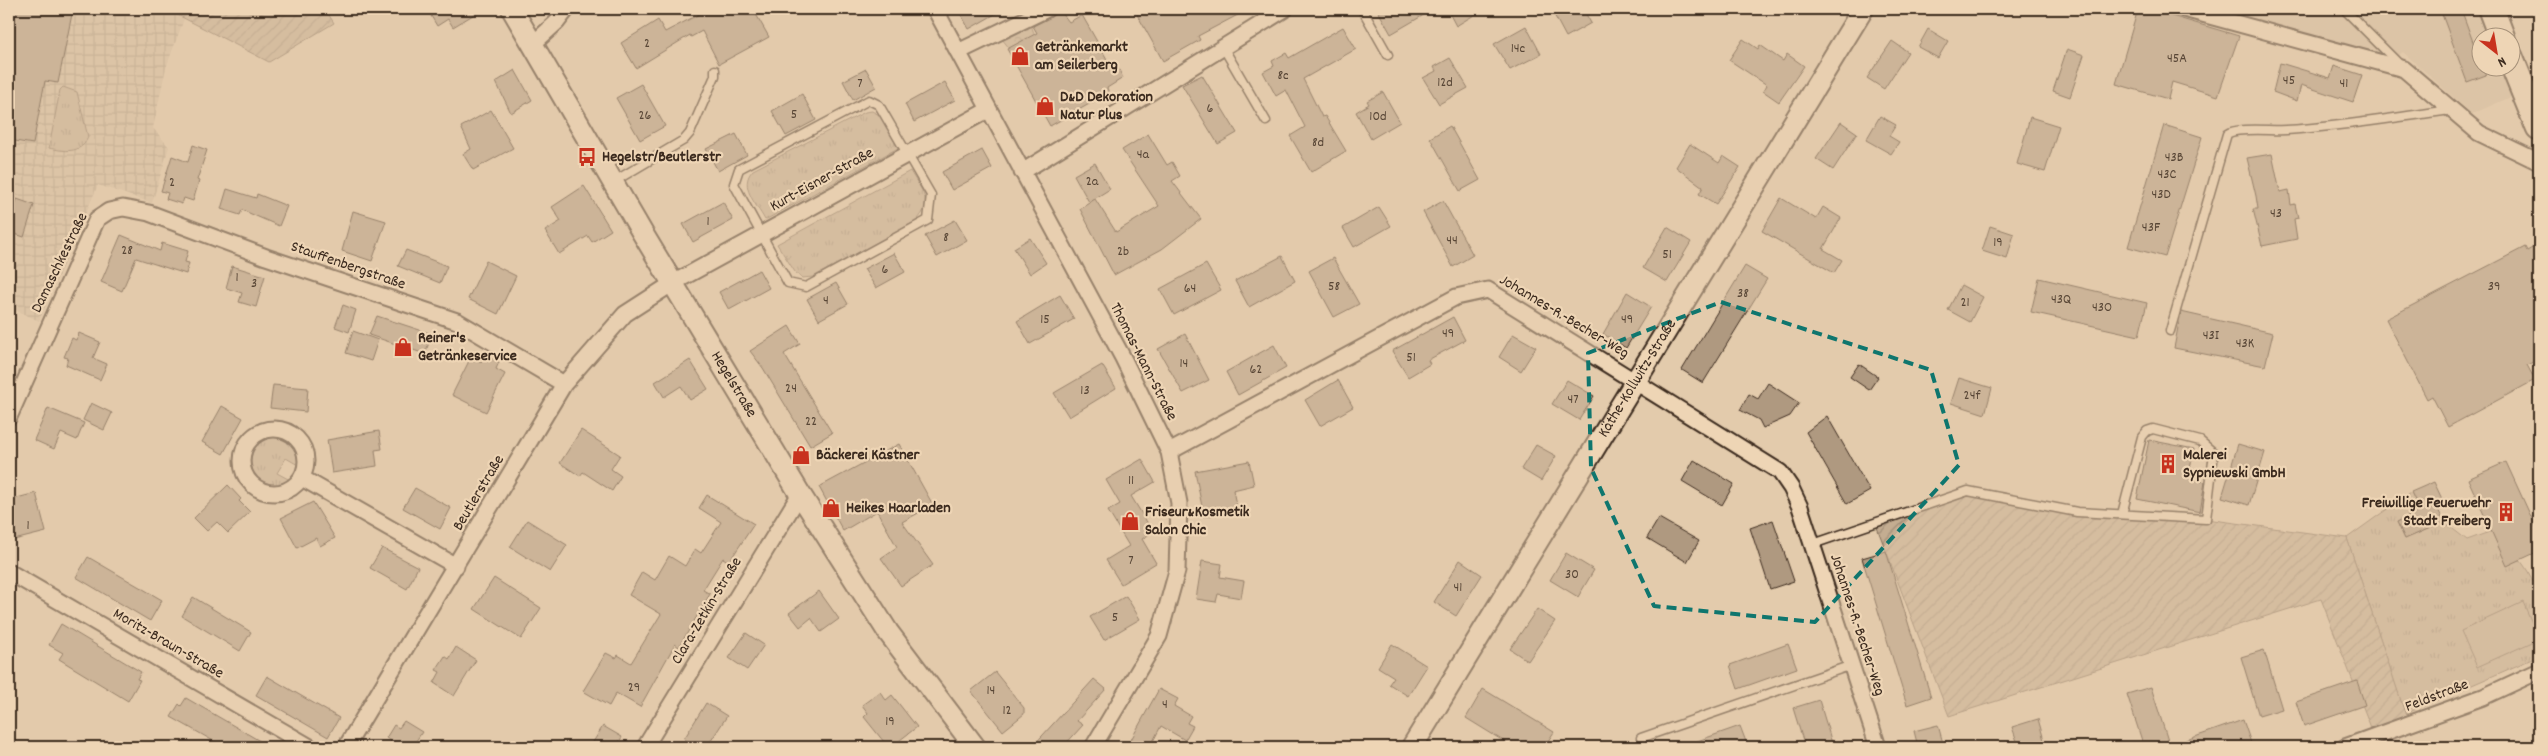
<svg xmlns="http://www.w3.org/2000/svg" width="2548" height="756" font-family="Dekko,sans-serif">
  <style>
    .built { fill: #d3bc9f }
    .industrial { fill: url(#industrial-grid) }
    .grass { fill: url(#grass-tufts); stroke: #806c58 }
    .park { fill: url(#park-crowns); stroke: #806c58 }
    .garden { fill: url(#garden-furrows); stroke: #806c58 }
    .pitch { fill: #c4ad91; stroke: #806c58 }
    .building { fill: #af9980; stroke: #3b2a1e }
    .lines { fill: none; stroke-linecap: round; stroke-linejoin: round }
    .service-casing { stroke: #3b2a1e; stroke-width: 11 }
    .minor-casing { stroke: #3b2a1e; stroke-width: 19 }
    .tertiary-casing { stroke: #3b2a1e; stroke-width: 24 }
    .primary-casing { stroke: #3b2a1e; stroke-width: 29 }
    .service { stroke: #eed5b5; stroke-width: 8 }
    .minor { stroke: #eed5b5; stroke-width: 15 }
    .tertiary { stroke: #eed5b5; stroke-width: 20 }
    .primary { stroke: #eed5b5; stroke-width: 25 }
    .marked { fill: none; stroke: #0f766e; stroke-width: 4; stroke-dasharray: 10 6; stroke-linejoin: round }
    .labels { text-anchor: middle; dominant-baseline: central; stroke-width: 4.5; stroke-linejoin: round; paint-order: stroke }
    .number-label { font-size: 14px; fill: #584636 }
    .poi-label { font-size: 16px; font-weight: bold; fill: #3b2a1e; stroke: #eed5b5; text-anchor: start }
    .street-label { font-size: 16px; fill: #3b2a1e; stroke: #eed5b5 }
  </style>
  <defs>
    <pattern id="industrial-grid" width="8" height="8" patternUnits="userSpaceOnUse" patternTransform="scale(1.25)"><rect width="8" height="8" fill="#d3bc9f"/><path d="M0 4h8M4 0v8" fill="none" stroke="#ac9981"/></pattern>
    <pattern id="grass-tufts" width="24" height="20" patternUnits="userSpaceOnUse" patternTransform="scale(1.25)"><rect width="24" height="20" fill="#c4ad91"/><path d="M3 7l-1-3M5 7V3M7 7l1-3M15 17l-1-3M17 17v-4M19 17l1-3" fill="none" stroke="#a08d76"/></pattern>
    <pattern id="park-crowns" width="20" height="18" patternUnits="userSpaceOnUse" patternTransform="scale(1.25)"><rect width="20" height="18" fill="#c4ad91"/><path d="M2 6a3 3 0 1 1 6 0M12 15a3 3 0 1 1 6 0" fill="none" stroke="#a08d76"/></pattern>
    <pattern id="garden-furrows" width="10" height="10" patternUnits="userSpaceOnUse" patternTransform="scale(1.25)"><rect width="10" height="10" fill="#c4ad91"/><path d="M-1 1l2-2M0 10L10 0M9 11l2-2" fill="none" stroke="#a08d76"/></pattern>
  </defs>
  <rect width="100%" height="100%" fill="#e3cbac"/>
  <filter id="ink" filterUnits="userSpaceOnUse"><feTurbulence type="fractalNoise" baseFrequency=".02" numOctaves="2"/><feDisplacementMap in="SourceGraphic" scale="10" xChannelSelector="R" yChannelSelector="G"/><feConvolveMatrix kernelMatrix="1 2 1 2 8 2 1 2 1" color-interpolation-filters="sRGB"/></filter>
  <g filter="url(#ink)">
    <!-- built -->
    <path class="built" d="M2202,9H2489L2500,37L2480,38V68H2510L2522,92L2472,114L2403,52L2391,61Z"/>
    <!-- industrial -->
    <path class="industrial" d="M9,9H166L184,19L166,68L153,128L169,147L152,203L98,185L39,321L9,307Z"/>
    <!-- grass -->
    <path class="grass" d="M63,87L77,92L88,137C81,155 63,151 49,148L60,90Z
      M872,111L881,116L898,148L765,220C756,203 738,186 753,170L865,112Z
      M910,171C921,190 935,202 916,221L813,277L802,278L795,272L777,244Z
      M273,437C288,438 300,448 298,465L286,458L277,473L290,480L275,486L258,479C245,462 251,442 273,437Z
      M2411,492L2420,511L2397,522L2405,539L2444,522L2467,540L2492,531C2518,556 2539,575 2539,614L2535,616L2539,625V656L2405,714L2347,538Z"/>
    <!-- park -->
    <path class="park" d="M1031,25L1035,36L1010,49L1002,39Z"/>
    <!-- garden -->
    <path class="garden" d="M166,9H325L334,23L269,62Z
      M1968,491L2077,512L2206,519L2347,538L2409,725L2375,738L2321,599L1949,716L1875,522Z"/>
    <!-- pitch -->
    <path class="pitch" d="M2523,602L2539,639L2477,667L2461,631Z"/>
    <!-- building -->
    <path class="building" d="M9,9H43L72,14L58,83L45,81L33,144L9,140Z
      M427,9H483L453,27L448,19L437,26Z
      M709,9H753L769,37L719,64L702,31L691,37L690,35L636,68L621,43L658,20L665,32Z
      M958,9H1004L969,29Z
      M1056,9H1059L1069,22L1082,15L1112,68L1117,66L1123,78L1107,88L1109,93L1050,126L1007,49L1037,33L1033,26L1051,17Z
      M1134,9H1249L1198,36L1200,40L1163,61Z
      M1377,9H1434L1391,34Z
      M1447,9H1484L1456,26Z
      M1551,9H1583L1591,23L1566,37Z
      M2138,9H2148L2239,36L2218,96L2172,82L2168,99L2116,84Z
      M2440,9H2461L2480,61V68H2483L2486,75L2467,82Z
      M1526,26L1541,54L1510,70L1494,44Z
      M1343,27L1356,49L1303,79L1322,117L1325,116L1346,151L1311,172L1290,136L1305,127L1286,90L1276,96L1263,72L1274,66L1272,61L1286,53L1289,58Z
      M1928,29L1948,41L1938,58L1918,47Z
      M1743,39L1758,49L1760,45L1783,61L1787,54L1804,66L1779,102L1763,91L1767,85L1729,60Z
      M1892,41L1908,52L1884,89L1867,78Z
      M2067,49L2084,55L2070,97L2053,91Z
      M1450,58L1468,88L1439,104L1423,78L1436,71L1434,67Z
      M2280,63L2330,78L2334,66L2362,75L2353,102L2301,85L2297,101L2273,92Z
      M866,69L876,87L853,100L843,81Z
      M515,70L532,100L511,113L496,82Z
      M1202,75L1237,133L1218,144L1182,85Z
      M945,82L955,100L914,122L905,104Z
      M641,84L665,126L640,140L616,98Z
      M1383,92L1400,122L1371,139L1356,112L1369,104L1367,101Z
      M802,94L816,120L786,136L772,111Z
      M491,110L513,148L473,170L463,154L471,149L461,127Z
      M1880,116L1896,125L1889,136L1899,142L1891,154L1866,140Z
      M2030,117L2059,126L2045,172L2017,164Z
      M1841,122L1857,133L1833,170L1816,159Z
      M2164,125L2202,137L2165,257L2128,247Z
      M1450,126L1480,180L1460,191L1430,138Z
      M736,134L747,155L718,171L706,149Z
      M1148,134L1167,165L1172,162L1180,176L1172,181L1201,219L1162,249L1114,275L1080,209L1095,199L1116,232L1159,206L1122,150Z
      M1690,144L1719,163L1723,156L1740,167L1716,204L1699,194L1703,187L1676,167Z
      M193,145L207,150L197,180L199,181L193,201L184,198L182,204L166,199L168,193L161,191L172,156L188,162Z
      M982,150L992,168L952,190L942,172Z
      M2272,154L2280,192L2289,190L2291,205L2295,204L2298,218L2294,219L2297,239L2262,246L2253,209H2258L2256,196L2247,158Z
      M1095,163L1110,189L1089,202L1074,175Z
      M584,186L611,230L592,242L588,236L559,254L545,231L561,221L552,207Z
      M227,189L256,198L257,194L287,206L279,226L242,210L240,215L221,209Z
      M1781,198L1816,219L1823,207L1841,218L1823,249L1842,260L1834,273L1762,231Z
      M17,199L34,205L24,237L9,232V224Z
      M1443,201L1473,255L1453,267L1423,212Z
      M723,202L733,220L693,242L683,224Z
      M1379,207L1391,226L1354,247L1343,228Z
      M353,211L386,221L372,261L342,251Z
      M955,220L967,240L937,257L925,236Z
      M1990,226L2014,234L2007,259L1982,251Z
      M1667,227L1691,242L1667,282L1643,268Z
      M121,235L160,251L162,243L188,251L185,262L189,263L186,274L136,258L122,291L101,282Z
      M1030,238L1046,263L1030,274L1014,248Z
      M2539,244V359L2527,365L2535,380L2448,427L2432,396L2427,399L2386,319L2525,247L2527,251Z
      M406,250L447,266L440,283L398,266Z
      M894,253L905,272L876,288L864,269Z
      M1282,256L1295,281L1249,307L1235,281Z
      M1333,258L1359,304L1334,317L1309,271Z
      M486,261L516,276L498,314L468,299Z
      M1206,264L1221,290L1174,315L1160,289Z
      M232,266L265,276L256,307L239,302L242,293L226,288Z
      M1745,266L1767,279L1703,383L1682,370Z
      M759,270L769,288L729,310L719,292Z
      M2039,278L2147,303L2139,336L2031,312Z
      M836,283L848,304L819,320L807,299Z
      M1961,285L1983,297L1970,322L1948,310Z
      M1627,292L1651,307L1626,348L1603,334Z
      M1060,295L1074,319L1030,344L1017,321Z
      M343,305L356,310L349,332L335,327Z
      M2181,312L2273,333L2265,366L2174,348Z
      M377,316L432,334L425,354L369,335Z
      M1453,317L1465,340L1428,360L1430,364L1408,377L1392,351Z
      M789,326L800,344L784,354L832,433L810,446L763,368L750,351Z
      M353,331L378,340L371,361L346,353Z
      M79,333L100,342L93,358L107,364L100,380L66,365L68,358L64,357L72,338L76,340Z
      M1185,334L1209,380L1183,393L1158,349Z
      M1513,334L1536,347L1521,371L1499,357Z
      M1274,345L1286,368L1238,395L1226,372Z
      M484,355L499,362L496,369L505,374L486,412L452,395L471,357L481,362Z
      M690,360L708,389L690,400L681,386L664,397L655,382Z
      M1859,364L1878,377L1869,390L1850,377Z
      M1102,365L1116,388L1069,417L1054,393Z
      M1959,378L1992,388L1985,414L1951,403Z
      M1338,380L1353,407L1320,426L1305,400Z
      M1567,380L1594,396L1579,420L1552,404Z
      M1768,383L1799,403L1790,416L1763,428L1759,420L1740,410L1749,394L1758,399Z
      M273,385L308,388L306,412L270,408Z
      M91,403L112,413L104,430L83,420Z
      M222,406L243,418L223,454L202,442Z
      M48,408L84,423L77,440L61,433L54,449L34,440Z
      M1827,416L1870,491L1847,504L1806,432Z
      M581,430L620,455L611,469L621,476L612,491L583,472L580,476L560,463Z
      M379,431L382,449L375,450L377,466L332,473L327,440Z
      M2149,440L2194,449L2188,478L2205,482L2200,512L2137,499Z
      M899,444L933,505L902,522L933,565L901,586L881,558L897,547L877,511L843,531L819,487Z
      M2238,444L2265,452L2249,505L2222,497Z
      M1536,445L1556,456L1541,481L1521,469Z
      M1142,459L1155,482L1131,496L1153,532L1142,539L1156,563L1121,584L1106,560L1129,546L1108,511L1120,504L1106,480Z
      M1694,460L1734,484L1722,505L1682,481Z
      M1249,461L1254,485L1233,490L1237,510L1204,517L1195,471Z
      M2506,462L2539,534V551L2507,566L2468,479Z
      M2434,482L2443,501L2436,505L2444,522L2405,539L2397,522L2420,511L2411,492Z
      M228,485L241,499L239,501L250,512L228,533L217,522L207,531L194,518Z
      M415,488L451,508L440,529L403,508Z
      M36,493L46,532L14,540L9,519V500Z
      M707,495L754,524L729,562L723,558L703,590L710,594L679,647L675,644L640,707L616,693L609,706L583,691L606,653L616,658L618,655L631,663L661,614L629,595L642,572L655,580L669,556L685,566L695,549L701,553L721,522L699,508Z
      M313,502L335,538L320,546L316,538L297,548L281,518Z
      M1659,518L1699,541L1687,562L1647,538Z
      M527,520L567,545L550,572L510,547Z
      M1773,520L1794,581L1770,589L1750,528Z
      M382,548L418,567L407,589L370,568Z
      M1886,551L1931,697L1907,705L1862,558Z
      M1566,553L1594,570L1578,597L1550,580Z
      M88,557L162,600L150,621L76,577Z
      M1460,560L1482,575L1456,616L1434,602Z
      M1202,561L1222,564L1220,577L1244,581L1241,598L1218,594L1216,602L1196,599Z
      M494,578L541,608L521,639L474,609Z
      M819,591L839,619L821,632L811,618L800,627L789,613Z
      M1126,596L1140,619L1104,640L1090,617Z
      M193,597L251,632L240,651L182,616Z
      M1537,609L1555,621L1528,661L1510,649Z
      M61,624L141,672L137,679L140,680L128,701L59,659L63,653L49,645Z
      M746,633L764,645L747,670L729,658Z
      M1392,644L1427,666L1408,696L1389,684L1394,677L1378,667Z
      M1788,644L1797,668L1738,689L1730,665Z
      M456,647L476,660L454,696L434,683L440,672L436,670L445,656L449,659Z
      M2264,650L2282,709L2259,716L2241,657Z
      M995,672L1024,708V714L1003,731L971,691Z
      M267,676L339,718L328,737L256,695Z
      M1094,679L1106,689L1077,721L1083,725L1063,747H1032Z
      M2357,681L2365,705L2304,726L2296,702Z
      M2151,687L2162,722L2170,747H2144L2127,694Z
      M1159,689L1178,699L1174,706L1191,716L1187,723L1193,726L1185,740L1161,726L1150,747H1127Z
      M1483,689L1554,732L1544,747H1513L1466,718Z
      M880,692L886,700L892,695L917,727L891,747H888L864,717L868,713L862,705Z
      M186,698L241,730L270,747H224L171,717L179,704L181,706Z
      M1819,700L1829,733L1833,747H1805L1793,708Z
      M706,703L727,716L707,747H697L684,739Z
      M2038,719L2046,747H2019L2012,727Z
      M2243,720L2251,743L2239,747H2172V745Z
      M404,721L422,732L412,747H388L391,741L386,738L394,725L399,728Z
      M1938,725L1944,747H1918L1914,731Z
      M603,726L622,737L616,747H590Z
      M1740,726L1748,747H1687L1686,745Z"/>
    <g class="lines">
      <!-- service casing -->
      <g class="service-casing">
        <path id="service" d="M1362,9L1388,55
          M2344,9L2401,66
          M1223,47L1266,121
          M869,100L879,105L931,195L928,220L806,287L788,283L734,184L739,169Z
          M613,182L684,140L690,133L715,76V70
          M2170,331L2227,134C2237,127 2271,131 2286,130C2341,127 2396,117 2451,110
          M1813,544L1968,491L2077,512L2206,519L2214,453L2200,441L2153,429L2147,431L2142,437L2122,514
          M1641,738L1852,665"/>
      </g>
      <!-- minor casing -->
      <g class="minor-casing">
        <path id="minor" d="M935,9L1123,358L1169,452L1179,503L1177,571L1159,636L1093,747
          M2184,9L2404,69L2479,133L2539,162
          M533,44L557,22L567,9
          M958,52L1047,9
          M1022,172L1285,9
          M9,417L97,219L109,211L123,208L149,213L266,257L457,321L564,384
          M242 461a32 32 0 1 1 64 0a32 32 0 1 1-64 0Z
          M1169,452L1456,297L1488,290L1780,472L1791,488L1800,507L1878,747
          M302,478L456,566
          M9,572L310,747
          M346,747L564,384L625,314L673,283L988,110
          M645,747L800,494
          M2345,747L2483,697L2539,671"/>
      </g>
      <!-- tertiary casing -->
      <g class="tertiary-casing">
        <g id="tertiary">
          <path id="s1" d="M512,9L643,234L800,494L888,632L975,747"/>
          <path id="s2" d="M1412,747L1863,9"/>
        </g>
      </g>
      <!-- primary casing -->
      <g class="primary-casing">
        <path id="primary" d="M2491,9L2502,38
          M2510,57L2539,128"/>
      </g>
      <!-- service -->
      <use href="#service" class="service"/>
      <!-- minor -->
      <use href="#minor" class="minor"/>
      <!-- tertiary -->
      <use href="#tertiary" class="tertiary"/>
      <!-- primary -->
      <use href="#primary" class="primary"/>
    </g>
  </g>
  <!-- marked area -->
  <path d="M0 0H2548V756H0ZM1721,302L1931,370L1959,465L1815,622L1654,606L1591,468L1588,353Z" fill="#e3cbac" fill-opacity=".55" fill-rule="evenodd"/>
  <path class="marked" d="M1721,302L1931,370L1959,465L1815,622L1654,606L1591,468L1588,353Z"/>
  <!-- icons -->
  <defs>
    <g id="shop-bare" transform="scale(1.5)"><path d="M-5-2.5h2.3a2.7 3.5 0 0 1 5.4 0H5L5.5 6h-11ZM-1.5-2.5h3a1.5 2.3 0 0 0-3 0Z" fill="#c8321e" stroke="#eed5b5" stroke-width="2.5" paint-order="stroke"/></g>
    <g id="bus-bare" transform="scale(1.5)"><path d="M-5-6H5V4H4V6H2V4H-2V6H-4V4H-5ZM-3.5-4V0h7V-4ZM-3.5 1.2v1.5H-2V1.2ZM2 1.2v1.5H3.5V1.2Z" fill="#c8321e" stroke="#eed5b5" stroke-width="2.5" paint-order="stroke"/></g>
    <g id="building-bare" transform="scale(1.5)"><path d="M-4-6H4V6H1V3H-1V6H-4ZM-2.5-4.3h1.7v1.8h-1.7ZM.8-4.3h1.7v1.8H.8ZM-2.5-1h1.7V.8h-1.7ZM.8-1h1.7V.8H.8Z" fill="#c8321e" stroke="#eed5b5" stroke-width="2.5" paint-order="stroke"/></g>
  </defs>
  <g fill-rule="evenodd">
    <use href="#shop-bare" x="1020" y="56"/>
    <use href="#shop-bare" x="1045" y="106"/>
    <use href="#bus-bare" x="587" y="157"/>
    <use href="#shop-bare" x="403" y="347"/>
    <use href="#shop-bare" x="801" y="455"/>
    <use href="#building-bare" x="2168" y="464"/>
    <use href="#shop-bare" x="831" y="508"/>
    <use href="#building-bare" x="2506" y="512"/>
    <use href="#shop-bare" x="1130" y="521"/>
  </g>
  <g class="labels">
    <!-- number labels -->
    <g class="number-label">
      <text x="647" y="44">2</text>
      <text x="1518" y="49">14c</text>
      <text x="2177" y="59">45A</text>
      <text x="1283" y="76">8c</text>
      <text x="2289" y="81">45</text>
      <text x="1445" y="83">12d</text>
      <text x="860" y="84">7</text>
      <text x="2344" y="84">41</text>
      <text x="1210" y="109">6</text>
      <text x="794" y="115">5</text>
      <text x="645" y="116">26</text>
      <text x="1378" y="117">10d</text>
      <text x="1318" y="143">8d</text>
      <text x="1143" y="155">4a</text>
      <text x="2174" y="158">43B</text>
      <text x="2167" y="175">43C</text>
      <text x="1092" y="182">2a</text>
      <text x="172" y="183">2</text>
      <text x="2161" y="195">43D</text>
      <text x="2276" y="214">43</text>
      <text x="708" y="222">1</text>
      <text x="2151" y="228">43F</text>
      <text x="946" y="238">8</text>
      <text x="1452" y="241">44</text>
      <text x="1998" y="243">19</text>
      <text x="127" y="251">28</text>
      <text x="1123" y="252">2b</text>
      <text x="1667" y="255">51</text>
      <text x="885" y="270">6</text>
      <text x="237" y="278">1</text>
      <text x="254" y="284">3</text>
      <text x="1334" y="287">58</text>
      <text x="2494" y="287">39</text>
      <text x="1190" y="289">64</text>
      <text x="1743" y="294">38</text>
      <text x="2061" y="300">43Q</text>
      <text x="826" y="301">4</text>
      <text x="1965" y="303">21</text>
      <text x="2102" y="308">43O</text>
      <text x="1045" y="320">15</text>
      <text x="1627" y="320">49</text>
      <text x="1448" y="334">49</text>
      <text x="2211" y="336">43I</text>
      <text x="2245" y="344">43K</text>
      <text x="1411" y="358">51</text>
      <text x="1184" y="364">14</text>
      <text x="1256" y="370">62</text>
      <text x="791" y="389">24</text>
      <text x="1085" y="391">13</text>
      <text x="1972" y="396">24f</text>
      <text x="1573" y="400">47</text>
      <text x="811" y="422">22</text>
      <text x="1131" y="481">11</text>
      <text x="28" y="526">1</text>
      <text x="1131" y="561">7</text>
      <text x="1572" y="575">30</text>
      <text x="1458" y="588">41</text>
      <text x="1115" y="618">5</text>
      <text x="634" y="688">29</text>
      <text x="991" y="691">14</text>
      <text x="1165" y="705">4</text>
      <text x="1007" y="711">12</text>
      <text x="890" y="722">19</text>
    </g>
    <!-- poi labels -->
    <g class="poi-label">
      <text x="1035" y="47">Getränkemarkt<tspan x="1035" dy="18">am Seilerberg</tspan></text>
      <text x="1060" y="97">D&amp;D Dekoration<tspan x="1060" dy="18">Natur Plus</tspan></text>
      <text x="602" y="157">Hegelstr/Beutlerstr</text>
      <text x="418" y="338">Reiner's<tspan x="418" dy="18">Getränkeservice</tspan></text>
      <text x="816" y="455">Bäckerei Kästner</text>
      <text x="2183" y="455">Malerei<tspan x="2183" dy="18">Sypniewski GmbH</tspan></text>
      <text x="2491" y="503" text-anchor="end">Freiwillige Feuerwehr<tspan x="2491" dy="18">Stadt Freiberg</tspan></text>
      <text x="846" y="508">Heikes Haarladen</text>
      <text x="1145" y="512">Friseur&amp;Kosmetik<tspan x="1145" dy="18">Salon Chic</tspan></text>
    </g>
    <!-- street labels -->
    <g class="street-label">
      <text transform="translate(822 180) rotate(-29)">Kurt-Eisner-Straße</text>
      <text transform="translate(60 263) rotate(-64)">Damaschkestraße</text>
      <text transform="translate(348 266) rotate(19)">Stauffenbergstraße</text>
      <text transform="translate(1564 317) rotate(31)">Johannes-R.-Becher-Weg</text>
      <text transform="translate(1143 362) rotate(63)">Thomas-Mann-Straße</text>
      <text stroke="none"><textPath href="#s2" startOffset="432">Käthe-Kollwitz-Straße</textPath></text>
      <text stroke="none"><textPath href="#s1" startOffset="436">Hegelstraße</textPath></text>
      <text transform="translate(479 493) rotate(-59)">Beutlerstraße</text>
      <text transform="translate(707 611) rotate(-59)">Clara-Zetkin-Straße</text>
      <text transform="translate(1857 625) rotate(72)">Johannes-R.-Becher-Weg</text>
      <text transform="translate(168 644) rotate(30)">Moritz-Braun-Straße</text>
      <text transform="translate(2437 696) rotate(-21)">Feldstraße</text>
    </g>
  </g>
  <!-- margin -->
  <rect width="2548" height="756" fill="none" stroke="#eed5b5" stroke-width="30"/>
  <rect x="15" y="15" width="2518" height="726" fill="none" stroke="#3b2a1e" stroke-width="2" filter="url(#ink)"/>
  <!-- north arrow -->
  <g transform="translate(2496 52) rotate(149)"><circle r="24" fill="#eed5b5" stroke="#a69179"/>
  <path d="M0-4L9 19L0 12L-9 19Z" fill="#c8321e"/>
  <text y="-8" font-size="14" font-weight="bold" text-anchor="middle" fill="#3b2a1e">N</text>
  </g>
</svg>
